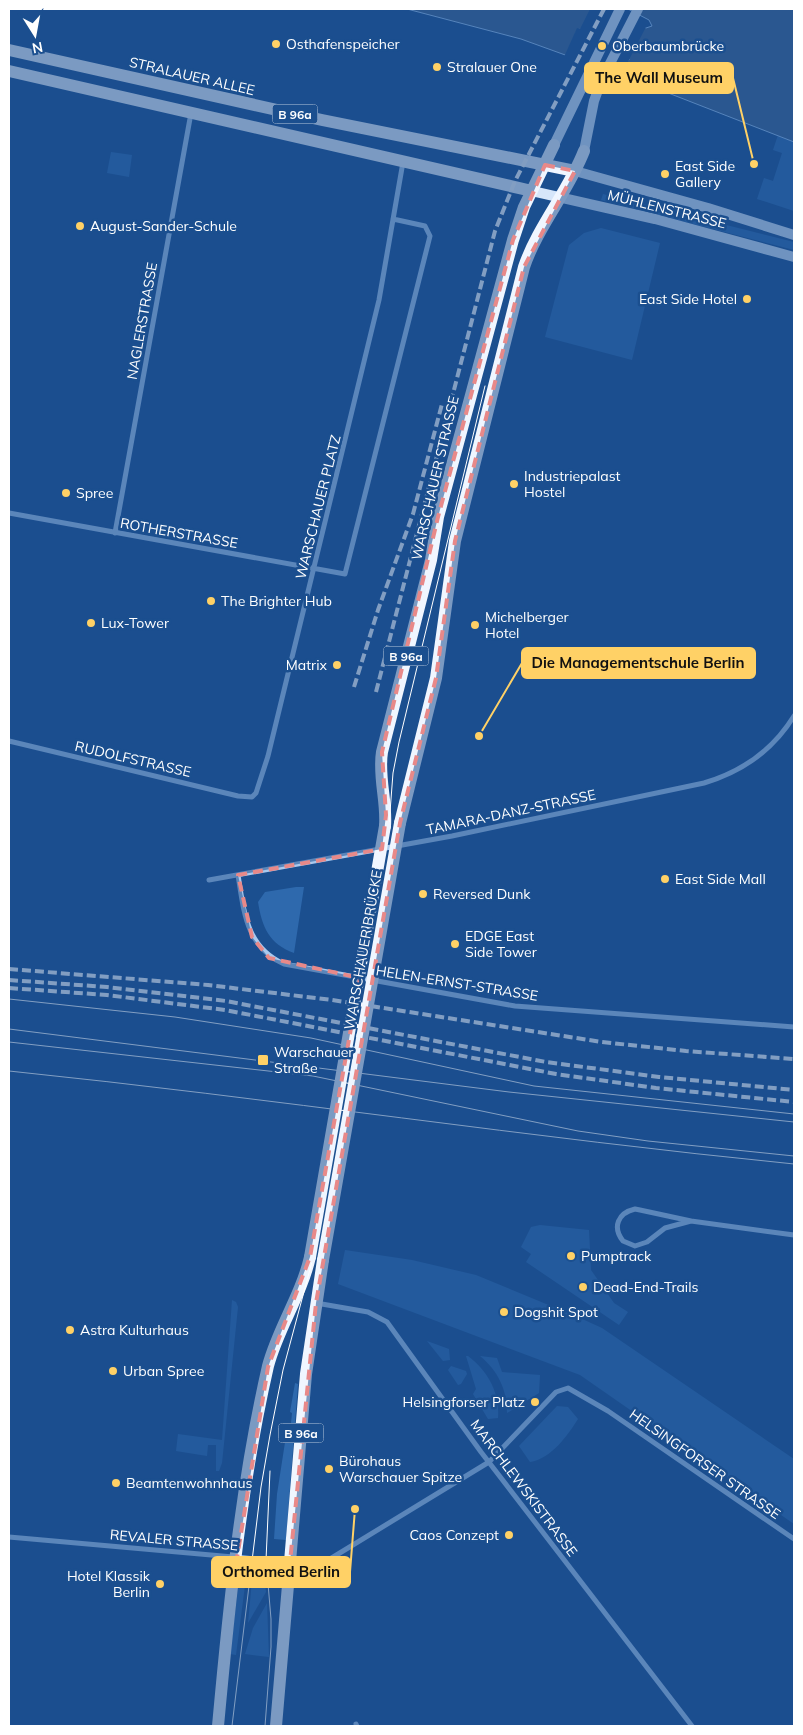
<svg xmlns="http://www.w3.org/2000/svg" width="803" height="1735" font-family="Mulish,sans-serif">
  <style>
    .green { fill: #2e69ad }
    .water { fill: #3c6290; stroke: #9cc4f0; fill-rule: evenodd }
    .pier { fill: #1b4f8f }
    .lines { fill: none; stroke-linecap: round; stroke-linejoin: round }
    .minor { stroke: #a9c9ee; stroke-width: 5 }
    .secondary { stroke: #d6e6fa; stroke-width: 10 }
    .primary { stroke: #f0f6ff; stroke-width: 12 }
    .tram { stroke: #fff; stroke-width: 1 }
    .rail { stroke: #fff; stroke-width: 4; stroke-dasharray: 9 4; stroke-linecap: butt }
    .primary-bridge { stroke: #f0f6ff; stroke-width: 12 }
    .marked { fill: none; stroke: #e88989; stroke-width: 4; stroke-dasharray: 10 6; stroke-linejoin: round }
    .poi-dot { fill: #ffd166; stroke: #1b4f8f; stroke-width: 2 }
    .labels { text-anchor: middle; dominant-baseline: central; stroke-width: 5; stroke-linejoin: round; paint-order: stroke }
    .shield { fill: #1b4f8f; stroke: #bbcadd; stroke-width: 1 }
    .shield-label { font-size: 12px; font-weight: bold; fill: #fff }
    .poi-label { font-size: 14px; fill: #fff; stroke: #1b4f8f; text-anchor: start }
    .street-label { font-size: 14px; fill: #fff; stroke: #1b4f8f }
    .leader { fill: none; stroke: #ffd166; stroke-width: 2 }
    .callout-dot { fill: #ffd166; stroke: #1b4f8f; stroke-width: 2 }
    .callout { fill: #ffd166; stroke: #ffd166; stroke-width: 2 }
    .callout-label { font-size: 15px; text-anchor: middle; font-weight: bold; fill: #111 }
  </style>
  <rect width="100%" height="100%" fill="#1b4f8f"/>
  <!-- green -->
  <path class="green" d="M778,135L794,142V211L757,199L764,178L773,181L782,153L773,150Z
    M111,152L132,155L129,177L107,173Z
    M603,194L794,242V250L601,200Z
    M601,228L660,243L632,360L545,337L569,245L584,233Z
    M296,887H304L294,953C269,944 262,927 258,902L265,892Z
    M540,1225L589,1230L591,1270L614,1303L628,1312L619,1325L526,1262L531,1254L521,1247L531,1227Z
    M345,1250L412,1260L476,1275L580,1318L602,1328L794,1459V1524L580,1375L338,1284Z
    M232,1300L236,1302L238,1307L222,1463L219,1471H216V1445H208L207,1456L176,1451L178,1434L222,1440Z
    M427,1341L449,1349L450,1360L443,1361Z
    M466,1356H468C488,1371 500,1393 498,1418L488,1419L473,1394L476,1389Z
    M480,1356L497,1358L502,1372L540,1375L539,1393L507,1413C507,1389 498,1371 480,1356Z
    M451,1366L466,1371L467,1374L461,1384L458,1385L448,1370Z
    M295,1383L298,1384L286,1540L274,1539L277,1494L288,1423H291L292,1413L290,1412Z
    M557,1406L568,1407L578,1419C568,1435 551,1459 530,1462L519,1446Z
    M244,1570H247L236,1655L230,1654L240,1573Z
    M253,1570L263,1571L266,1592L248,1623Z
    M267,1603L269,1657L245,1654L253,1628Z"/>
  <!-- water -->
  <path class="water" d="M407,9H609L646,28L652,26L649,20L628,9H794V142L658,89L629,83L568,56L521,39ZM580,29L629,59V60L575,33Z"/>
  <!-- pier -->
  <path class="pier" d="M590,9H614L647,25L618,81L564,57L577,28L580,29Z"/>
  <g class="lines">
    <!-- minor -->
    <path class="minor" d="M9,513L345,574L430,236L425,226L393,219
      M115,533L191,113
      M9,741L238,796L252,797L256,793L268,756L379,300L403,162
      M238,875C244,912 246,947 284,964L515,1006L794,1027
      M209,880L452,836L704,783C741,772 773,750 794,716
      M635,1209L640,1210L691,1221L665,1228L647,1242L635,1246L623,1241C612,1227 618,1213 635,1209Z
      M691,1221L794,1235
      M316,1303L368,1312L387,1322L481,1452L692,1726
      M9,1537L312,1564L325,1562L489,1462L556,1392L568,1388L608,1411L794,1539
      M356,1724L357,1726"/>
    <!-- secondary -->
    <path class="secondary" d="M554,145L620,9
      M584,151L594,101L602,79L638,9
      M575,171L708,208L794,235
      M532,191L655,219L794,257"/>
    <!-- primary -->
    <path class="primary" d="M9,50L322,120L575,171
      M9,71L532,191
      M400,823L436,678L455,541L524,267C538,226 568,192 584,151
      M385,826C387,801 378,777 382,752L431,560L438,517L513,240L524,207L554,145
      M218,1726C229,1606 241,1484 268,1366C278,1328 301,1296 310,1257
      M276,1726L306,1374L323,1260"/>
    <!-- tram -->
    <path class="tram" d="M9,999L175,1017L311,1038L534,1086L794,1114
      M9,1029L509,1092L794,1122
      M9,1042L313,1076L578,1131L648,1141L794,1156
      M9,1071C271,1098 532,1138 794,1164
      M232,1726L261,1487L270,1435L283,1370L313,1258L389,825L393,773L399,742L485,386
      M265,1726L271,1647V1619L266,1560L270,1471"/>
    <!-- rail -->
    <path class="rail" d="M354,687L378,610L413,514L442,404
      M376,692L495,231L515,181L604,9
      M9,969L208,985L332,1000L602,1042L686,1051L794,1059
      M9,980L107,987L226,1001L546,1062L659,1077L794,1090
      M9,988L107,995L225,1010L556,1074L656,1088L794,1102"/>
    <!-- primary-bridge -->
    <path class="primary-bridge" d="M310,1257L385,826
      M323,1260L400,823"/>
  </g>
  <!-- marked area -->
  <path d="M0 0H803V1735H0ZM545,165L575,171L524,267L455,541L436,678L400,823L316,1303L290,1562L237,1558L268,1367L310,1257L360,978L269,958L252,937L238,875L382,849L386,815L382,752L438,517L513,240Z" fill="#1b4f8f" fill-opacity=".55" fill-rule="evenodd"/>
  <path class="marked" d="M545,165L575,171L524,267L455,541L436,678L400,823L316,1303L290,1562L237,1558L268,1367L310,1257L360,978L269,958L252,937L238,875L382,849L386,815L382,752L438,517L513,240Z"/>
  <!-- markers -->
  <g class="poi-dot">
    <circle cx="276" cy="44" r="5"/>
    <circle cx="602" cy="46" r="5"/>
    <circle cx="437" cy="67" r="5"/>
    <circle cx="665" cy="174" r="5"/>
    <circle cx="80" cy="226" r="5"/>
    <circle cx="747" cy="299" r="5"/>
    <circle cx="514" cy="484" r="5"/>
    <circle cx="66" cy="493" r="5"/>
    <circle cx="211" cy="601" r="5"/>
    <circle cx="91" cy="623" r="5"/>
    <circle cx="475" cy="625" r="5"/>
    <circle cx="337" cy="665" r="5"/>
    <circle cx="665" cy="879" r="5"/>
    <circle cx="423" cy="894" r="5"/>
    <circle cx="455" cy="944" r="5"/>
    <rect x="257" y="1054" width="12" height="12" rx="2.5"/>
    <circle cx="571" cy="1256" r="5"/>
    <circle cx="583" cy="1287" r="5"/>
    <circle cx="504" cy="1312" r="5"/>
    <circle cx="70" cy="1330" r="5"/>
    <circle cx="113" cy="1371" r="5"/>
    <circle cx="535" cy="1402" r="5"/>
    <circle cx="329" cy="1469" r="5"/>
    <circle cx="116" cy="1483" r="5"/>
    <circle cx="509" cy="1535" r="5"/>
    <circle cx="160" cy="1584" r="5"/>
  </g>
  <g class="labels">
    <!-- shield labels -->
    <g class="shield">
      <rect x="272.5" y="104.5" width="45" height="19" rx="4"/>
      <rect x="383.5" y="646.5" width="45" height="19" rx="4"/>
      <rect x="278.5" y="1423.5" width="45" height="19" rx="4"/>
    </g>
    <g class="shield-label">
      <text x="295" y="114">B 96a</text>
      <text x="406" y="656">B 96a</text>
      <text x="301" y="1433">B 96a</text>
    </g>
    <!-- poi labels -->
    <g class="poi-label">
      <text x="286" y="44">Osthafenspeicher</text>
      <text x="612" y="46">Oberbaumbrücke</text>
      <text x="447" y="67">Stralauer One</text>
      <text x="675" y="166">East Side<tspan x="675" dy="16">Gallery</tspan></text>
      <text x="90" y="226">August-Sander-Schule</text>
      <text x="737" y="299" text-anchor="end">East Side Hotel</text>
      <text x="524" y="476">Industriepalast<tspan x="524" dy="16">Hostel</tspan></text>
      <text x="76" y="493">Spree</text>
      <text x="221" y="601">The Brighter Hub</text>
      <text x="485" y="617">Michelberger<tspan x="485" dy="16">Hotel</tspan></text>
      <text x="101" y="623">Lux-Tower</text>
      <text x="327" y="665" text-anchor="end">Matrix</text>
      <text x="675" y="879">East Side Mall</text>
      <text x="433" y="894">Reversed Dunk</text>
      <text x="465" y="936">EDGE East<tspan x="465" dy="16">Side Tower</tspan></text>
      <text x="274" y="1052">Warschauer<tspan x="274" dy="16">Straße</tspan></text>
      <text x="581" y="1256">Pumptrack</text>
      <text x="593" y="1287">Dead-End-Trails</text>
      <text x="514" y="1312">Dogshit Spot</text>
      <text x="80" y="1330">Astra Kulturhaus</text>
      <text x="123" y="1371">Urban Spree</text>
      <text x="525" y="1402" text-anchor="end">Helsingforser Platz</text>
      <text x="339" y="1461">Bürohaus<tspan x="339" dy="16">Warschauer Spitze</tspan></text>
      <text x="126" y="1483">Beamtenwohnhaus</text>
      <text x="499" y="1535" text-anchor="end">Caos Conzept</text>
      <text x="150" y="1576" text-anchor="end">Hotel Klassik<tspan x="150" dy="16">Berlin</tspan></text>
    </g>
    <!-- street labels -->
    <g class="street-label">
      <text transform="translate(192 76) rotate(13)">STRALAUER ALLEE</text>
      <text transform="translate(667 209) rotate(14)">MÜHLENSTRASSE</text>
      <text transform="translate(142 321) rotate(-80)">NAGLERSTRASSE</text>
      <text transform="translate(435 478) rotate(-77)">WARSCHAUER STRASSE</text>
      <text transform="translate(318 507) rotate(-76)">WARSCHAUER PLATZ</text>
      <text transform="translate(179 533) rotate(10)">ROTHERSTRASSE</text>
      <text transform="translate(133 759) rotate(13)">RUDOLFSTRASSE</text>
      <text transform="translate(511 812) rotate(-12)">TAMARA-DANZ-STRASSE</text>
      <text transform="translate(363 950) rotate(-80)">WARSCHAUER BRÜCKE</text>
      <text transform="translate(457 983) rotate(9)">HELEN-ERNST-STRASSE</text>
      <text transform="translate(705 1464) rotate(35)">HELSINGFORSER STRASSE</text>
      <text transform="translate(524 1488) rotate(53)">MARCHLEWSKISTRASSE</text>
      <text transform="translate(174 1540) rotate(5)">REVALER STRASSE</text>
    </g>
  </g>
  <!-- callouts -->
  <path class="leader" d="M754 164L733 78M479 736L522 663M355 1509L350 1572"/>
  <g class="callout-dot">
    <circle cx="754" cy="164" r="5"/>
    <circle cx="479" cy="736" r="5"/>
    <circle cx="355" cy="1509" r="5"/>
  </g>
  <g class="callout">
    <rect x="585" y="63" width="148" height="30" rx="5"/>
    <rect x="522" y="648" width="233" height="30" rx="5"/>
    <rect x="212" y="1557" width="138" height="30" rx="5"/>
  </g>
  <g class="callout-label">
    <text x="659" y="83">The Wall Museum</text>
    <text x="638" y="668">Die Managementschule Berlin</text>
    <text x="281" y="1577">Orthomed Berlin</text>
  </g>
  <!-- border -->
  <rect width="803" height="1735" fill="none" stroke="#ffffff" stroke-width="20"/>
  <!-- north arrow -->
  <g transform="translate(35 35) rotate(169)" stroke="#1b4f8f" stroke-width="4" paint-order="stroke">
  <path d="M0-4L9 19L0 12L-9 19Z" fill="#ffffff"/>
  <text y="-8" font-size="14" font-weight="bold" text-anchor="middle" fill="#ffffff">N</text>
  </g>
</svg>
